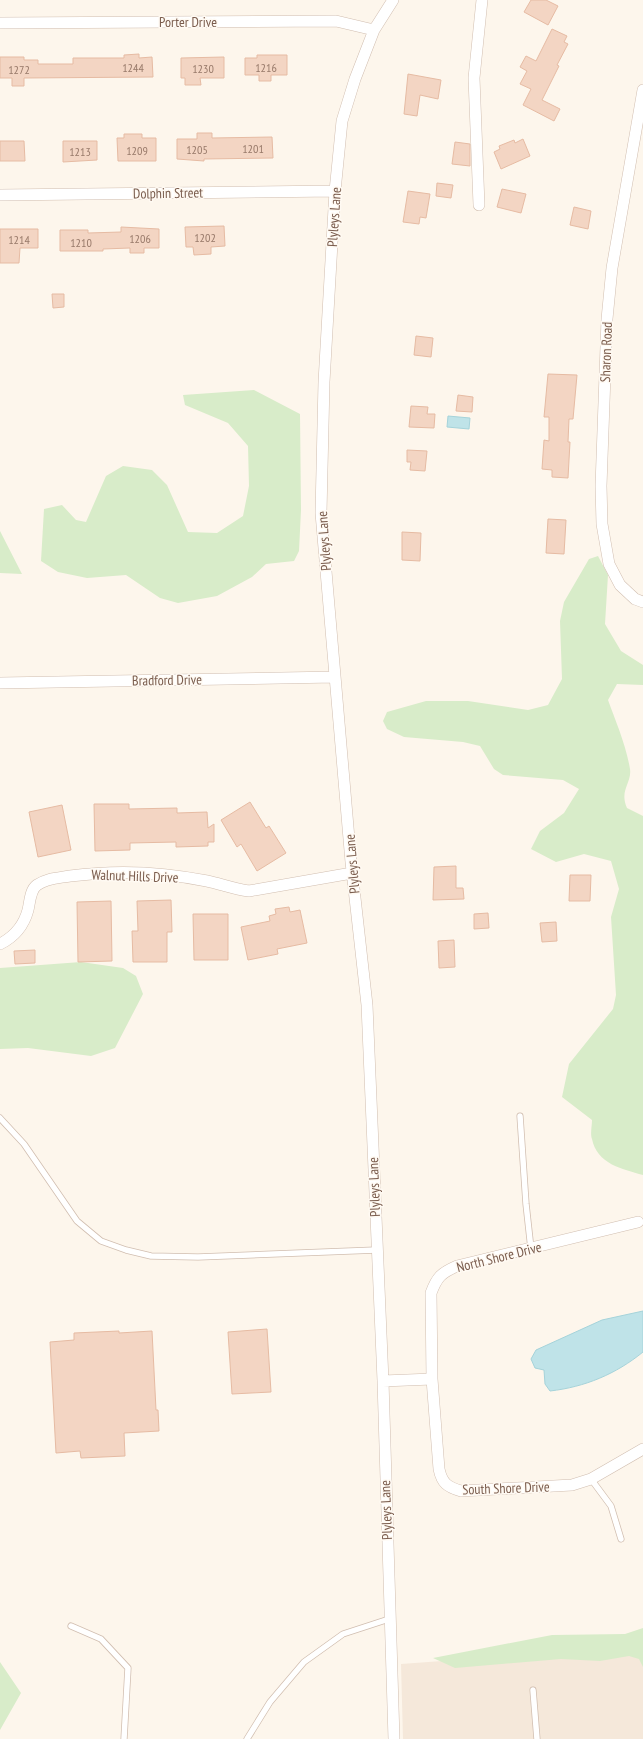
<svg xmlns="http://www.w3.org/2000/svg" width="643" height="1739" font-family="'PT Sans Narrow',sans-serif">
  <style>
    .residential { fill: #f5e8da }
    .green { fill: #d8ecc9 }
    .water { fill: #bfe3e8; stroke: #a5d3da }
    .building { fill: #f3d5c3; stroke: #e6bba3 }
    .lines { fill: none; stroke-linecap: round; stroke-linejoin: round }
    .service-casing { stroke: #d1beb0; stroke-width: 7 }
    .minor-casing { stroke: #d1beb0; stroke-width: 12 }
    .service { stroke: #fff; stroke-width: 5.5 }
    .minor { stroke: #fff; stroke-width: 11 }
    .labels { text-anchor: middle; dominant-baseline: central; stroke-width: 3; stroke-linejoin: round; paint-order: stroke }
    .number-label { font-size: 12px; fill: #987a6a }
    .street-label { font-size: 14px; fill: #7a5c4d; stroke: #fffaf3 }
  </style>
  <rect width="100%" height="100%" fill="#fdf6ec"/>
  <!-- residential -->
  <path class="residential" d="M643,1646V1739H403L401,1664Z"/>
  <!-- green -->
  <path class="green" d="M254,390L300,414L301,510L299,551L294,561L266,564L252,577L217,596L178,603L160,598L126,575L87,578L58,572L41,561L44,509L62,505L76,520L86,522L106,476L123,466L152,470L167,485L188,532L217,533L243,516L249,486L248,446L228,423L185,405L183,395Z
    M0,531L22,574L0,573Z
    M598,556L608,575L605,624L621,651L643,665V685L617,684L608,700C616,722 626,745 630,769C632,783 619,790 627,808L643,816V1175C622,1169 597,1164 592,1139C590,1134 592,1126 592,1120L562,1097L569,1064L613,1009L616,995L611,917L619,889L611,861L584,854L556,862L531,849L540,831L564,813L579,789L563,780L503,775L494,769L480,746L463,742L404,737L387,729L383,721L387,712L426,701H468L528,710L548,705L562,679L560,621L564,602L589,559Z
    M81,962L123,968L136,976L143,994L115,1048L91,1056L28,1048L0,1049V968Z
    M643,1628V1667L639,1659L629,1656L600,1661L561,1659L455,1668L433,1658L552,1635L625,1634Z
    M0,1662L21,1693L0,1730Z"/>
  <!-- water -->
  <path class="water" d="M448,416L470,418L469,429L447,427Z
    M643,1311V1352C616,1374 585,1387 550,1391L545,1384L544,1370L535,1368L531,1359L536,1350L602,1320Z"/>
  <!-- building -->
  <path class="building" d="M531,0H546L558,6L548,25L524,12Z
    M552,29L567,36L564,42L568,44L557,65L559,66L542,100L560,109L554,121L523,105L531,89L520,84L527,71L520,67L526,56L536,61Z
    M139,54V58L152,57L153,77L24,78V86H12V78H0V57H24V60H38V64H73V58H124V55Z
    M257,55H287V75H271V81H259V75H245V58H257Z
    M224,57V78H200L201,85H185V78H181V58Z
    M408,74L441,80L438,99L420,95L417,116L404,114Z
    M197,133H212V138L272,137L273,158L204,159V161L177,159V139H197Z
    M124,134H142V138H156V161H118L117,138H124Z
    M523,139L530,156L501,169L494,152L500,149L499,146L514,140L515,143Z
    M0,141H24L25,161H0Z
    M63,141H97V160L63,162Z
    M455,142L470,144V166L452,164Z
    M437,183L453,185L451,198L436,196Z
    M502,189L526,194L521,213L497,207Z
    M408,191L430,194L426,218L420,217L419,224L403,222Z
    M574,207L591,211L588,229L570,225Z
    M224,226L225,246L211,247V254L194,255L193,247H186L185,227Z
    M121,227L159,229V248H144V253H130V248L103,249V251H60V230H88V233L121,232Z
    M0,229H38V248H20L19,263H0Z
    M52,294H64V307L53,308Z
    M416,336L433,338L431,357L414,355Z
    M548,374L577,375L573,419H569L568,442H570L568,478L552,477V470L542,469L544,440L549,441V417H544Z
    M458,395L473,397L472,412L456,411Z
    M411,406L428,407L427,414H435L434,428L409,427Z
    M407,450L427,451L425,471L410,470L411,462H407Z
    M548,519L566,520L564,554L546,553Z
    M402,532L421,533L420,561L402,560Z
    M250,802L266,828L269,826L286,853L257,871L241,844L237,847L221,820Z
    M94,804H129V809L177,808V813L207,812L208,828L214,824V842H208V846L176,847V842L130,843V850L95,851Z
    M62,805L71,850L38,857L29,812Z
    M456,866V888H463L464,899L433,900L434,867Z
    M570,875H591L590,901H569Z
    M171,900L172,932H167V962H133L132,931H138L137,901Z
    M111,901L112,961L78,962L77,902Z
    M289,907L290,912L300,910L307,943L277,949L278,954L248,960L241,927L270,921L269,916L276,914L275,909Z
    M488,913L489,928L474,929V914Z
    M193,914H228V960H194Z
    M556,922L557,941L542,942L540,923Z
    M454,940L455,967L439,968L438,941Z
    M35,950V963L15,964L14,951Z
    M267,1329L271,1392L232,1394L228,1332Z
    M119,1331V1333L152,1331L156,1410H158L159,1431L124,1433L125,1456L81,1458L80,1451L56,1453L50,1342L74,1340V1333Z"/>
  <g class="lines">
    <!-- service casing -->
    <g class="service-casing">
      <path id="service" d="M520,1116L526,1204L531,1249
        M0,1118L24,1144L77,1221L101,1241L126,1250L151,1256L198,1257L376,1250
        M591,1479L611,1506L621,1539
        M71,1626L101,1639L128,1668L124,1739
        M533,1690L537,1739
        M247,1739L270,1702L304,1662L343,1634L389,1619"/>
    </g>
    <!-- minor casing -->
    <g class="minor-casing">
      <path id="minor" d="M393,0L374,30L355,79L342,121L335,191L324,382L321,513L351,862L367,1005L383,1381L394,1739
        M0,23L336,21L374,30
        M643,90L612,268L607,319L601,486L602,524L609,564L620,585L635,599L643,602
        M0,195L335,191
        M479,205L474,78L482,0
        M0,683L335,677
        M0,944C14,937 24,925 28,910C30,902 30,890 37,885C47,878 59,878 70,876C114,870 163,872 207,881C221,884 234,889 249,891L352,873
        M432,1379L431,1293C437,1277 441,1273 457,1266L638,1222
        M383,1381L432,1379L439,1469C442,1483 447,1487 461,1491L572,1485L591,1479L643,1449"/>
    </g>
    <!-- service -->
    <use href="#service" class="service"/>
    <!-- minor -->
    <use href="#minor" class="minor"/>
  </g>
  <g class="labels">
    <!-- number labels -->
    <g class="number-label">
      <text x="133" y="67">1244</text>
      <text x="266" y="67">1216</text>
      <text x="203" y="68">1230</text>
      <text x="19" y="69">1272</text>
      <text x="253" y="148">1201</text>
      <text x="197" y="149">1205</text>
      <text x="137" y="150">1209</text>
      <text x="80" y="151">1213</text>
      <text x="205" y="237">1202</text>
      <text x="140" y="238">1206</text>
      <text x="19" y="239">1214</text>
      <text x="81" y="242">1210</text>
    </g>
    <!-- street labels -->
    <g class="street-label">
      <text x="188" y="22">Porter Drive</text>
      <text transform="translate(168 193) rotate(-1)">Dolphin Street</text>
      <text transform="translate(334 217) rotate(-86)">Plyleys Lane</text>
      <text transform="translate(606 352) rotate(-88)">Sharon Road</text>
      <text transform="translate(324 541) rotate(-94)">Plyleys Lane</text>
      <text transform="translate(167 680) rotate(-1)">Bradford Drive</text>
      <text transform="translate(352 864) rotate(-95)">Plyleys Lane</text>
      <text transform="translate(135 876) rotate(2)">Walnut Hills Drive</text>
      <text transform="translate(374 1187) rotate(-92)">Plyleys Lane</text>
      <text transform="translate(499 1257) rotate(-14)">North Shore Drive</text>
      <text transform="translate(506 1488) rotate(-2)">South Shore Drive</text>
      <text transform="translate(386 1510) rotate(-92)">Plyleys Lane</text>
    </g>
  </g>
</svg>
